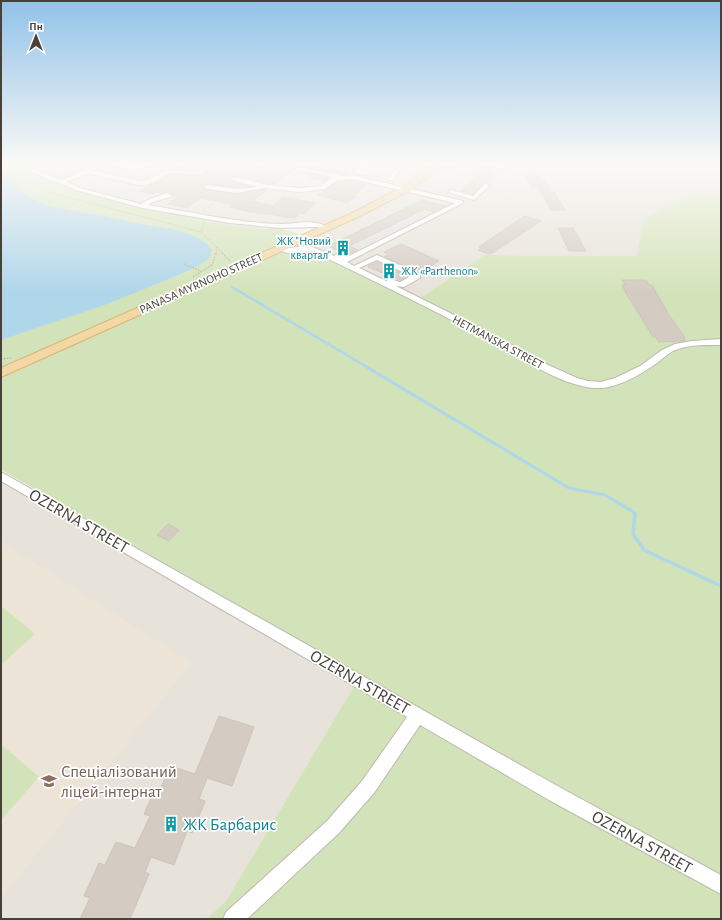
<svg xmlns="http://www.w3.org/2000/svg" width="722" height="920" font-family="'Alegreya Sans',sans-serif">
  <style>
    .residential { fill: #e7e2da }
    .education { fill: #ebe4d7 }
    .green { fill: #d3e3b9 }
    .parking { fill: #e3e1df }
    .water { fill: #afd6e9 }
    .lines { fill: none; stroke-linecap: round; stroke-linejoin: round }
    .stream-far2 { stroke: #afd6e9; stroke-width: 2.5 }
    .stream-far1 { stroke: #afd6e9; stroke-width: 3 }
    .stream { stroke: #afd6e9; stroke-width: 3.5 }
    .building { fill: #d4ccc2; stroke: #cec3b6 }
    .minor-casing { stroke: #beb8af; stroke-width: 2 }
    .major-casing { stroke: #d7b376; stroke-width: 2 }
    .path-far1 { stroke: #bfb2a1; stroke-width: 1; stroke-dasharray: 1 1; stroke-linecap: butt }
    .path { stroke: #bfb2a1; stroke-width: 1.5; stroke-dasharray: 1.5 1.5; stroke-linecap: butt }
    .minor { fill: #fff; fill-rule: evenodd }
    .major { fill: #f3d7a4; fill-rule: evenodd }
    .labels { text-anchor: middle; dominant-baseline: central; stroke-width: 3.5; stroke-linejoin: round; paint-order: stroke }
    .far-culture-label { font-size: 12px; fill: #0d838f; stroke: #fff; text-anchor: end }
    .far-street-label { font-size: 12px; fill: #47413a; stroke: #fff }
    .near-street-label { font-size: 17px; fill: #47413a; stroke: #fff }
    .near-education-label { font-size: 17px; fill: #785e54; stroke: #fff; text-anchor: start }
    .near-culture-label { font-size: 17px; fill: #0d838f; stroke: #fff; text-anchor: start }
  </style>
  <rect width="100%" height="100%" fill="#f4f1eb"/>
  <!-- residential -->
  <path class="residential" d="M21,165H438L414,183L335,222L318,224H288L231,219L144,205L80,188Z
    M443,165H721V197L698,193L637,256L484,255L416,301L300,241L418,184Z
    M1,481L354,686L226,901L206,919H1Z"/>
  <!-- education -->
  <path class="education" d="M1,541L192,663L1,899Z"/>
  <!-- green -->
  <path class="green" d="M1,165H14L35,175L76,190L140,207L267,229L271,226L294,232L301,236L1,370Z
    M698,193L721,197V876L557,787L1,470V375L300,241L416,301L484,255L637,256L644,218Z
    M1,606L35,634L1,665Z
    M354,686L553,801L721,895V919H206L226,901Z
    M1,744L39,777L1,820Z"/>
  <!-- parking -->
  <path class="parking" d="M425,210L435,214L362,250L353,246Z
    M205,217L271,225L263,229L206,222Z"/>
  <!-- water -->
  <path class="water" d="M1,174L14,181C18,189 28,197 37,201C55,209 77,211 97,215C110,217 123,220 136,223C160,228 197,229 212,250L209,259L192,269L159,283L107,304L1,340Z"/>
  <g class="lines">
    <!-- stream-far2 -->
    <path class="stream-far2" d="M232,287L367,367"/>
    <!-- stream-far1 -->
    <path class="stream-far1" d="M365,366L569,488L605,495L630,510"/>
    <!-- stream -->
    <path class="stream" d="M629,509L635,513L633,534L644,550L721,586"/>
  </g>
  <!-- building -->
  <path class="building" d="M181,165H205L190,170L175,169Z
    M212,165H252L274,170L278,168L292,171L275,184L234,176L231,177V181L250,186L237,187L207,184L203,187L207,190L237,194L267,190L252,201L273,206L283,197L316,203L303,214L300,213L295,218H291L270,214L250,212L229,207L231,205L230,204L201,198L187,208L168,204L179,196L167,192L163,193L156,191L153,194L139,191L170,175L194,176L203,174Z
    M322,165H356L344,174L317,169Z
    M488,166L497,169L490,176H494L487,183H484L473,194L461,191Z
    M311,174L329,178L325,181L307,177Z
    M525,176H537L540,177L542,181H545L550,192H554L565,210H551L543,195L537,187H531Z
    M339,181H348L366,185L353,196L356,197L347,203L318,195Z
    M422,200L445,206L433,212L425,209L349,246L358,250L347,255L328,246Z
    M524,216L541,221L494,252L489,254L478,250L482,248L479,247Z
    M558,228H573L586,251H569Z
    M401,244L439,261L424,271L420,269L417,271L384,257L389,254L384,252Z
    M377,262L407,276L400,280L368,267H369L368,266Z
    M622,280H646L649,285H652L669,315L685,338H683L685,341L658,342L656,337H653L626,293L622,285H625Z
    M168,524L179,530L169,541L157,535Z
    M219,716L254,727L232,786L207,778L199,799L205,801L192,833L187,831L174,865L151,857L145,872L149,874L130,919H80L90,898L84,896L99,863L105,865L116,842L135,848L150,816L144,814L156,787L161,788L170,766L195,774Z"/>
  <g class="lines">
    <!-- minor casing -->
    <g class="minor-casing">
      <path id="minor" d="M14,165H21L62,180L82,171L90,170L142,181C151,180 157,174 165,171C175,168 184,173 193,171C201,170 203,165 211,165C200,180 189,172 174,173C163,173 156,183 145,185C136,186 102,176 90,174H85L67,182L80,188L141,204C149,198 158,197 166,193L174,196L153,202L148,205C192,212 237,223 281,224C295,224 317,218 328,228L325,230L317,227L280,228L230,223L142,208L76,190Z
        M110,165L136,166L153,165L136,170Z
        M259,165H271L277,167L274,169Z
        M358,165H364L361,171L371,174V176L355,173L354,172Z
        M398,165H404L392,180H388L387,179Z
        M443,165H463C459,168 447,168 443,165Z
        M489,165H511L506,170Z
        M299,167L344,176L352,175L463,201V203L347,262L354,266L377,255L420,274V278L404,287L396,286L488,332L546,364L577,378L588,381L601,382L615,378L640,366L662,350L675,344L692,341L721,339V345C705,345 688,344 673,351C666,355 660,361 654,365C640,375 618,387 601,388C563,390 509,350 475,332C421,304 366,277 312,251L288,253L275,249L279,247L288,248L310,246L334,256L337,254L347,257L455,203L352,179L337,180L325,189L300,192L265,188L237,193L207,189L204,187L207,185L237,189L258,187L232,180V178L234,177L268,185L300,188L321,186L333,177L297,170L296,169ZM377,260L411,276L400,282L390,279L386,281L359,268Z
        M485,184L490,185L474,200L448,192L451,190L473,196Z
        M1,472L561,788L721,875V894L549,800L420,725L374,793L339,833L247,919H223L226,912L327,821L362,781L407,717L1,481Z"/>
    </g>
    <!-- major casing -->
    <g class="major-casing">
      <path id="major" d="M435,165H444L409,191L356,218L1,377V368L350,214L403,187Z"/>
    </g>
    <!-- path-far1 -->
    <path class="path-far1" d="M1,170L47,192L201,232L223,254
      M216,181L241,165
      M195,196L203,191
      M203,210L214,203
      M201,232L204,223
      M273,233L278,241
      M216,254L217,246"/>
    <!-- path -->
    <path class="path" d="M222,253L231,262
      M184,264L201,271
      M193,277L212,265L216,253
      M1,359L11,358"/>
    <!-- minor -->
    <use href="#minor" class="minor"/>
    <!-- major -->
    <use href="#major" class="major"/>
  </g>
  <!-- sky -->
  <linearGradient id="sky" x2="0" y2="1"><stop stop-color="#91c2e8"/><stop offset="0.56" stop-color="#faf9f6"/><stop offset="1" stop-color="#faf9f6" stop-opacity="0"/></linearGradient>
  <rect width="722" height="293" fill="url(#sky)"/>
  <!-- icons -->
  <defs>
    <g id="building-bare" transform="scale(1.2)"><path d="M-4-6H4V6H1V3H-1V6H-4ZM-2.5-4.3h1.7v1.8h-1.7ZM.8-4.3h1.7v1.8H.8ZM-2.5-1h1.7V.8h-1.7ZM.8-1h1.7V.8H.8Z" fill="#0f9aa8" stroke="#fff" stroke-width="2.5" paint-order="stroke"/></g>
    <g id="school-bare" transform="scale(1.2)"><path d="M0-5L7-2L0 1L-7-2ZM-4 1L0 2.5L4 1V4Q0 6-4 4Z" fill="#8d6e63" stroke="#fff" stroke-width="2.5" paint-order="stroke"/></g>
  </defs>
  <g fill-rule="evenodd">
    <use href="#building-bare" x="343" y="248"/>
    <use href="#building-bare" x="389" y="271"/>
    <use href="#school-bare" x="49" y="781"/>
    <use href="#building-bare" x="171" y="824"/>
  </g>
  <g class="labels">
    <!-- far-culture labels -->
    <g class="far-culture-label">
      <text x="331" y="241">ЖК "Новий<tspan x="331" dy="14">квартал"</tspan></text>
      <text x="401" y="271" text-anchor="start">ЖК «Parthenon»</text>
    </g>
    <!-- far-street labels -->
    <g class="far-street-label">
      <text transform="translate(201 283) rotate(-24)">PANASA MYRNOHO STREET</text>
      <text transform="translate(498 342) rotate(28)">HETMANSKA STREET</text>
    </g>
    <!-- near-street labels -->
    <g class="near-street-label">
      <text transform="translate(79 521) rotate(30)">OZERNA STREET</text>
      <text transform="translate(360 682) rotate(30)">OZERNA STREET</text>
      <text transform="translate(642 842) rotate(29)">OZERNA STREET</text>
    </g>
    <!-- near-education labels -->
    <g class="near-education-label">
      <text x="61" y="771">Спеціалізований<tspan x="61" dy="20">ліцей-інтернат</tspan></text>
    </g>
    <!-- near-culture labels -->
    <g class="near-culture-label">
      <text x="183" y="824">ЖК Барбарис</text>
    </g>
  </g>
  <!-- border -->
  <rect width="722" height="920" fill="none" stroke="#47413a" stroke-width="4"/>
  <!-- north arrow -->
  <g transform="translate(36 36)" stroke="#ffffff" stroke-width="3" paint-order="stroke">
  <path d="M0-3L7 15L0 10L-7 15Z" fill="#47413a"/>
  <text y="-6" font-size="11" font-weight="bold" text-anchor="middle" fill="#47413a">Пн</text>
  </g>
</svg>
